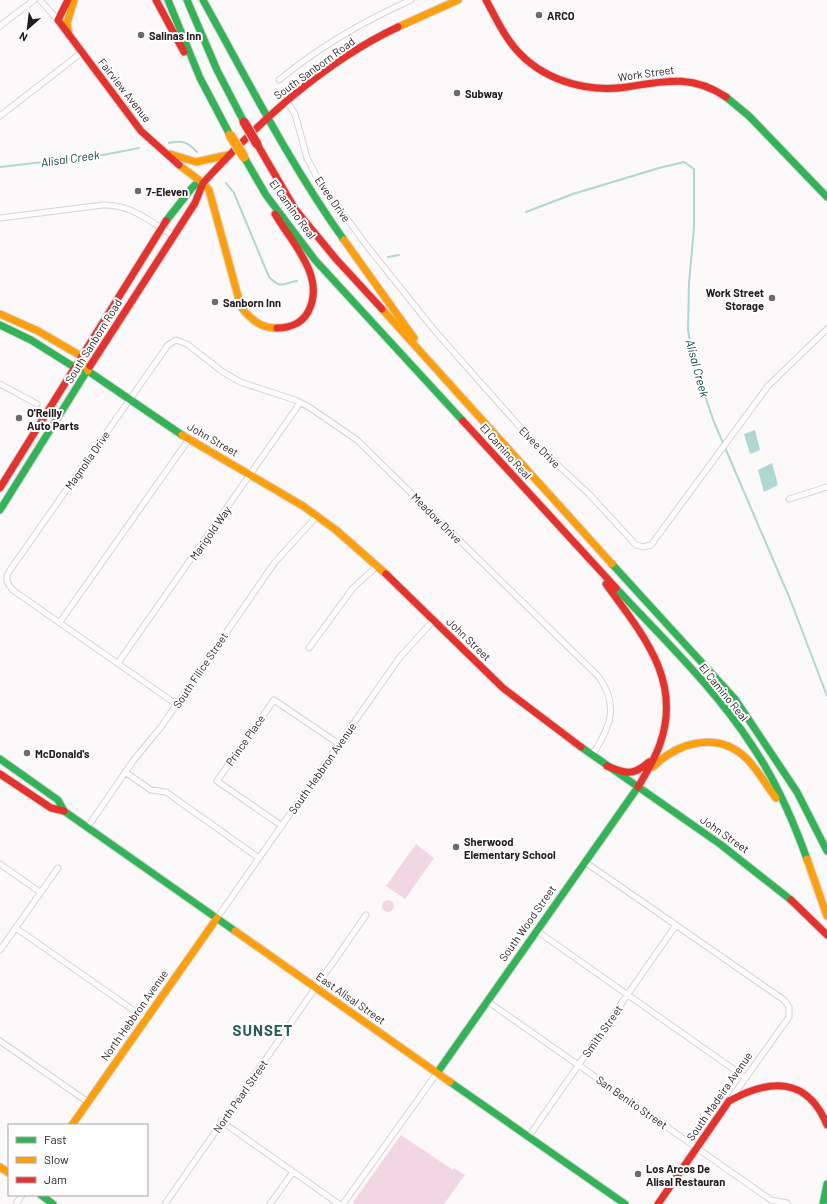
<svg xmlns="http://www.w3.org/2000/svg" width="827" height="1204" font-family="Barlow,sans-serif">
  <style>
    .green { fill: #f0d7e1 }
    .water { fill: #afd7d4 }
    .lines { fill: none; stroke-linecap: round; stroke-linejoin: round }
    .stream { stroke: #afd7d4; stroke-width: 2 }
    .street-casing { stroke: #d8d2d5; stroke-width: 7 }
    .fast-casing { stroke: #d8d2d5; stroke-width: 9 }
    .slow-casing { stroke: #d8d2d5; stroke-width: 9 }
    .jam-casing { stroke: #d8d2d5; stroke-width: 9 }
    .street { stroke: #fffefe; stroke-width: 5 }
    .fast { stroke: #30b455; stroke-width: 7 }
    .slow { stroke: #ff9f0a; stroke-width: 7 }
    .jam { stroke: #e5322d; stroke-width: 7 }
    .slow-bridge-casing { stroke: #d7d4d5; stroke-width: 11; stroke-linecap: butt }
    .jam-bridge-casing { stroke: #d7d4d5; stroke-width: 11; stroke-linecap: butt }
    .slow-bridge { stroke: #ff9f0a; stroke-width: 9 }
    .jam-bridge { stroke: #e5322d; stroke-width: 9 }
    .poi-dot { fill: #6f696b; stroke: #fff; stroke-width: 1.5 }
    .labels { text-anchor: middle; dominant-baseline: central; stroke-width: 4; stroke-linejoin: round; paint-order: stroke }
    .poi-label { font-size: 11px; font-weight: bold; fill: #231b1e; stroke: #fff; text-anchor: start }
    .street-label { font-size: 11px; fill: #231b1e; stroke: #fff }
    .water-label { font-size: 12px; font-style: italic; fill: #053f3b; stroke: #fff }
    .district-label { font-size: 15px; font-weight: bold; letter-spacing: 1px; fill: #225b57; stroke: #fff }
  </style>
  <rect width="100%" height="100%" fill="#fcf9fa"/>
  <!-- green -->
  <path class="green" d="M416,844L434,858L405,899L386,886Z
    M382 906a6 6 0 1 1 12 0a6 6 0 1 1-12 0Z
    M401,1135L453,1170L454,1168L465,1175L444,1204H354L353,1202Z"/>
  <!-- water -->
  <path class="water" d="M755,430L760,450L750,454L744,434Z
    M772,463L778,485L764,492L758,470Z"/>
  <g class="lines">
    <!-- stream -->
    <path class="stream" d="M169,143C182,140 188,142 197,152
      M0,167L70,159L84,154L103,155L139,148
      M226,183L234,193L269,277C282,290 283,283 297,281
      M526,212L573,194L659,168L684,162L694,169V228L689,283L688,330L694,364L714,422L790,599L827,696
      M388,257L399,255"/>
    <!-- street casing -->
    <g class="street-casing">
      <path id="street" d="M40,0L58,20
        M0,26L34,0
        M279,80C319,47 364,21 411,0
        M287,102L295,114L307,158L318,179L367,246L435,331L534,443L589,494L636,545L643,547L651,545L768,386L827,329
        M0,116L81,53
        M0,218L103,205C131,204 150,222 173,235
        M0,384L37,404
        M789,499L827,487
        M60,622L189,439
        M309,648L353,588L377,566
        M118,663L300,403
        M176,704L14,591C8,585 5,580 8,573L168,345L176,340L187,344L223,372L240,382L295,400L309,407L357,440L598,676C620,705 610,728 592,755
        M125,772L151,790L166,792L259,858
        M282,826L217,781L274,700L339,744
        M87,828L133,761L161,727L275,562L317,516
        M585,862L784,1000L789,1007V1017L732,1097
        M0,864L40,892
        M217,918L400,657L433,621
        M16,928L146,1019
        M537,931L746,1078
        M0,950L58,868
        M487,1001L771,1200L787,1203
        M0,1041L88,1102
        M221,1121L339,1204
        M529,1136L676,925
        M16,1204L22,1195
        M165,1204L366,915
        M270,1204L293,1172
        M343,1204L437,1073"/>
    </g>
    <!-- fast casing -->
    <g class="fast-casing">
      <path id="fast" d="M168,0L200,78L230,135
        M187,0L217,70L244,122
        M203,0C248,81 290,164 344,240
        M726,97L749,116L827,197
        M244,157L266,195L315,260L463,421
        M166,221L191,189L195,185L203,183
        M0,325L31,340L74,367L88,371L182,435
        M0,510L90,366
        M612,564L735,699L797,792L827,851
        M616,588C662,638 716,689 753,747C776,781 793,820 807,859
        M581,747L720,844L791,900
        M0,759L58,800L64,811L235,931
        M437,1073L638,787
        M450,1082L625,1204
        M41,1195L53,1204
        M823,1204L827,1184"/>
    </g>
    <!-- slow casing -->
    <g class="slow-casing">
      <path id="slow" d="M398,27L458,0
        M69,35L67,23L74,0
        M170,154L196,162L228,155
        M179,165L203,183L209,190L241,307C250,319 261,329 277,328
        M344,240L414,338
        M382,309L612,564
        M0,314L38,331L81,356L88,371
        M182,435L303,506L336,530L386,574
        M653,767C678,742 718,731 746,758C758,770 766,785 776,798
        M807,859L827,916
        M235,931L450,1082
        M72,1125L217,918
        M0,1167L9,1173"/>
    </g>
    <!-- jam casing -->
    <g class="jam-casing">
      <path id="jam" d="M68,0L58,20L141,131L179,165
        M156,0L184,52
        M486,0C495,16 502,33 514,47C541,80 586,93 627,87C664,81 692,74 726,97
        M257,144L295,209L336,259L382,309
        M203,183C259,122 322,63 398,27
        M275,214C291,242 327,277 308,312C302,323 290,328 277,328
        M90,366L195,203L203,183
        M463,421L616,588
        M0,488L166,221
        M386,574L503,688L581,747
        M606,584C641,633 683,679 660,744C655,759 646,773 638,787
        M607,766C626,774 633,776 649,762
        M0,774L51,808L64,811
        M791,900L827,935
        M729,1101C769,1079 807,1076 827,1125
        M658,1204L729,1101"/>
    </g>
    <!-- street -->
    <use href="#street" class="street"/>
    <!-- fast -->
    <use href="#fast" class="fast"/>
    <!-- slow -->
    <use href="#slow" class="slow"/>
    <!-- jam -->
    <use href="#jam" class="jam"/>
    <!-- slow-bridge casing -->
    <g class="slow-bridge-casing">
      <path id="slow-bridge" d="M230,135L244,157"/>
    </g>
    <!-- jam-bridge casing -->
    <g class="jam-bridge-casing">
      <path id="jam-bridge" d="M244,122L257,144"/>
    </g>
    <!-- slow-bridge -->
    <use href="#slow-bridge" class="slow-bridge"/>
    <!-- jam-bridge -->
    <use href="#jam-bridge" class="jam-bridge"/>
  </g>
  <!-- markers -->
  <g class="poi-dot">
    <circle cx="539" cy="15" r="4"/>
    <circle cx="141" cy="35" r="4"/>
    <circle cx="457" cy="93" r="4"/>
    <circle cx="138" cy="191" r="4"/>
    <circle cx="772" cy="298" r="4"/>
    <circle cx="215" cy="302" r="4"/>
    <circle cx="19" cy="418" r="4"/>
    <circle cx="27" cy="753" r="4"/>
    <circle cx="456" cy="847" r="4"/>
    <circle cx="638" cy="1174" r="4"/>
  </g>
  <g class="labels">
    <!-- poi labels -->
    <g class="poi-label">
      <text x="547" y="15">ARCO</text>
      <text x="149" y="35">Salinas Inn</text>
      <text x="465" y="93">Subway</text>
      <text x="146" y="191">7-Eleven</text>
      <text x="764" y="292" text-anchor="end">Work Street<tspan x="764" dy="13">Storage</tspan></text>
      <text x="223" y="302">Sanborn Inn</text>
      <text x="27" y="412">O'Reilly<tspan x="27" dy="13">Auto Parts</tspan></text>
      <text x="35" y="753">McDonald's</text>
      <text x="464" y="841">Sherwood<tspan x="464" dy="13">Elementary School</tspan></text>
      <text x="646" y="1168">Los Arcos De<tspan x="646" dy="13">Alisal Restauran</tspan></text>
    </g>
    <!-- street labels -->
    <g class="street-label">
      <text transform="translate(314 68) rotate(-36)">South Sanborn Road</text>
      <text transform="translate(646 73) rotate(-8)">Work Street</text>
      <text transform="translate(125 90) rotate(52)">Fairview Avenue</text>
      <text transform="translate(333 199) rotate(55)">Elvee Drive</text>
      <text transform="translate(293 209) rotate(54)">El Camino Real</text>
      <text transform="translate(93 341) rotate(-58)">South Sanborn Road</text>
      <text transform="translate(213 439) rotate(30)">John Street</text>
      <text transform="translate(540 447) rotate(45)">Elvee Drive</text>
      <text transform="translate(506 451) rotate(48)">El Camino Real</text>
      <text transform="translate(87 460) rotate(-55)">Magnolia Drive</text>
      <text transform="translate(437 518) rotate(45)">Meadow Drive</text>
      <text transform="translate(210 533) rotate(-55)">Marigold Way</text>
      <text transform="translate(469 639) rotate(44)">John Street</text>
      <text transform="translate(200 670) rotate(-56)">South Filice Street</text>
      <text transform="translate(724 692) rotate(51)">El Camino Real</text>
      <text transform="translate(245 740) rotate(-55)">Prince Place</text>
      <text transform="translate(322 768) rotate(-55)">South Hebbron Avenue</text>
      <text transform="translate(725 834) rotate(35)">John Street</text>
      <text transform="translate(527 923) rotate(-55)">South Wood Street</text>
      <text transform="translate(351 998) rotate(35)">East Alisal Street</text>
      <text transform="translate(134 1015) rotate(-55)">North Hebbron Avenue</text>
      <text transform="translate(602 1031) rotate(-55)">Smith Street</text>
      <text transform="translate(240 1096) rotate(-55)">North Pearl Street</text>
      <text transform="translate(719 1096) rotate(-55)">South Madeira Avenue</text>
      <text transform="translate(632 1102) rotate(35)">San Benito Street</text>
    </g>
    <!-- water labels -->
    <g class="water-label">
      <text transform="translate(70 158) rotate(-8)">Alisal Creek</text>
      <text transform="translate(698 368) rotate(75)">Alisal Creek</text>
    </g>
    <!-- district labels -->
    <g class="district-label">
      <text x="263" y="1030">SUNSET</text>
    </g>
  </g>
  <!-- legend -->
  <rect x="8" y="1124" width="140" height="72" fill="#ffffff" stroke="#a7a4a5"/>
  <rect x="16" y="1137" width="20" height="6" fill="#30b455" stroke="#a7a4a5"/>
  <text x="44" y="1144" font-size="12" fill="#231b1e">Fast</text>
  <rect x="16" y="1157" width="20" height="6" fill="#ff9f0a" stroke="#a7a4a5"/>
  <text x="44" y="1164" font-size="12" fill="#231b1e">Slow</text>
  <rect x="16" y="1177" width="20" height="6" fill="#e5322d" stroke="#a7a4a5"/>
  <text x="44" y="1184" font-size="12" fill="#231b1e">Jam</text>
  <!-- north arrow -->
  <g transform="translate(28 28) rotate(208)" stroke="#ffffff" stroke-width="3" paint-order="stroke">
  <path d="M0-3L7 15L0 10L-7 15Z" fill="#231b1e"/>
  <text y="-6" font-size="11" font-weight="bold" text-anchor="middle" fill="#231b1e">N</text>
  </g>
</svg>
